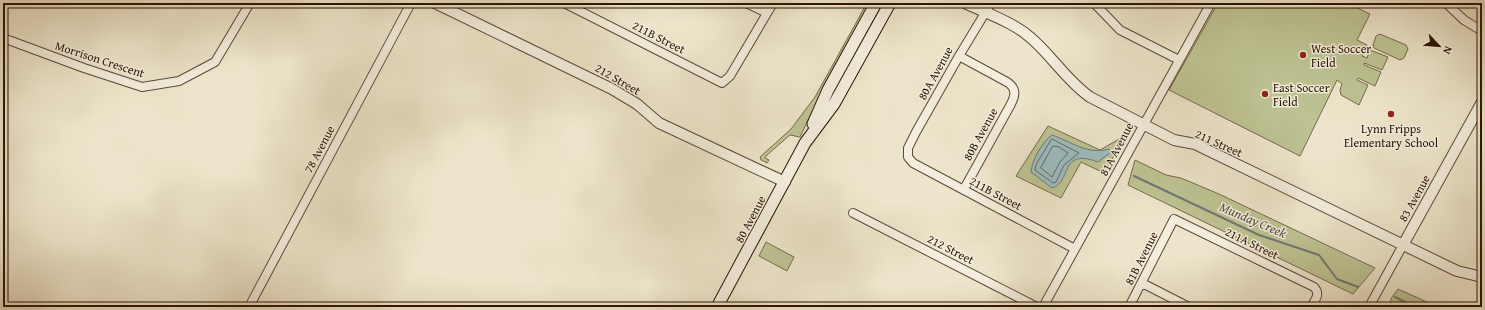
<svg xmlns="http://www.w3.org/2000/svg" width="1485" height="310" font-family="'Gentium Book Plus',serif">
  <style>
    .green { fill: #bec393; stroke: #746b4b }
    .water { fill: #9dbdc0; stroke: #6f7974 }
    .lines { fill: none; stroke-linecap: round; stroke-linejoin: round }
    .shore { stroke: #646862; stroke-width: 1 }
    .stream { stroke: #6f7974; stroke-width: 2 }
    .minor-casing { stroke: #5b4835; stroke-width: 10 }
    .tertiary-casing { stroke: #5b4835; stroke-width: 12 }
    .secondary-casing { stroke: #2a1303; stroke-width: 13 }
    .minor { stroke: #f3eedd; stroke-width: 8 }
    .tertiary { stroke: #f3eedd; stroke-width: 10 }
    .secondary { stroke: #f3eedd; stroke-width: 11 }
    .poi-dot { fill: #8f2418; stroke: #f3eedd; stroke-width: 1.5 }
    .labels { text-anchor: middle; dominant-baseline: central; stroke-width: 3; stroke-linejoin: round; paint-order: stroke }
    .street-label { font-size: 12px; fill: #2a1303; stroke: #f3eedd }
    .poi-label { font-size: 12px; fill: #2a1303; stroke: #f3eedd; text-anchor: start }
    .water-label { font-size: 13px; font-style: italic; fill: #524e45; stroke: #f3eedd }
  </style>
  <rect width="100%" height="100%" fill="#ede5cb"/>
  <filter id="stains"><feTurbulence type="fractalNoise" baseFrequency=".005" numOctaves="4"/><feColorMatrix values="0 0 0 0 .2 0 0 0 0 .09 0 0 0 0 .02 0 0 0 .5 -.17"/></filter>
  <radialGradient id="worn" r=".72"><stop offset=".6" stop-color="#630" stop-opacity="0"/><stop offset="1" stop-color="#630" stop-opacity=".3"/></radialGradient>
  <!-- green -->
  <path class="green" d="M867,3H871L819,97L800,137L790,135L767,155L765,158L769,160L767,163L761,160L760,157L791,129L815,97Z
    M1218,3H1347L1370,14L1357,40L1367,45L1362,56L1367,58L1370,50L1388,57L1382,70L1364,63V65L1381,72L1375,86L1358,78L1357,80L1368,85L1359,105L1341,95L1340,90L1342,84L1337,80L1300,156L1169,90Z
    M1380,34L1406,45L1408,49L1404,58L1400,60L1374,48L1373,45L1376,36Z
    M1048,126L1100,150L1126,135L1104,173L1081,162L1061,198L1016,176Z
    M1135,160L1166,175L1181,178L1219,194L1375,268L1353,294L1128,185Z
    M766,242L794,257L787,271L759,256Z
    M1398,289L1438,307H1388L1392,297Z"/>
  <!-- water -->
  <path class="water" d="M1052,135C1072,142 1087,155 1109,149L1111,152L1098,162C1059,147 1072,183 1052,188L1031,172C1032,160 1042,142 1052,135Z"/>
  <g class="lines">
    <!-- shore -->
    <path class="shore" d="M1052,139L1079,153L1064,165L1056,182L1053,183L1035,170L1036,165Z
      M1053,146L1059,147L1068,153L1060,162L1052,177L1041,168Z"/>
    <!-- stream -->
    <path class="stream" d="M1134,176L1259,235L1319,255L1337,279L1358,287
      M1395,297L1415,307"/>
    <!-- minor casing -->
    <g class="minor-casing">
      <path id="minor" d="M564,3L722,83L730,76L773,3
        M746,3L767,13
        M991,3L959,56L916,132L908,148V157L913,163L1075,249
        M1094,3L1120,30L1179,60
        M1446,3L1464,20L1482,31
        M3,38L84,68L142,87L179,81L215,62L250,3
        M959,56L1007,82C1016,88 1016,94 1011,104L964,189
        M853,213L1037,307
        M1142,283L1189,307
        M249,307L411,3
        M1043,307L1211,3
        M1129,307L1174,219L1314,287C1321,294 1315,300 1311,307
        M1369,307L1403,245"/>
    </g>
    <!-- tertiary casing -->
    <g class="tertiary-casing">
      <path id="tertiary" d="M435,3L612,89L637,104L659,123L785,182
        M965,3C986,13 1013,22 1031,38C1052,56 1067,81 1090,97L1174,140L1195,144L1457,271L1482,277
        M1403,245L1482,102"/>
    </g>
    <!-- secondary casing -->
    <g class="secondary-casing">
      <path id="secondary" d="M813,124L828,90L876,3
        M717,307L805,143L834,104L890,3"/>
    </g>
    <!-- minor -->
    <use href="#minor" class="minor"/>
    <!-- tertiary -->
    <use href="#tertiary" class="tertiary"/>
    <!-- secondary -->
    <use href="#secondary" class="secondary"/>
  </g>
  <!-- markers -->
  <g class="poi-dot">
    <circle cx="1303" cy="55" r="4"/>
    <circle cx="1265" cy="94" r="4"/>
    <circle cx="1391" cy="114" r="4"/>
  </g>
  <g class="labels">
    <!-- street labels -->
    <g class="street-label">
      <text transform="translate(659 37) rotate(27)">211B Street</text>
      <text transform="translate(100 59) rotate(18)">Morrison Crescent</text>
      <text transform="translate(935 73) rotate(-61)">80A Avenue</text>
      <text transform="translate(618 79) rotate(30)">212 Street</text>
      <text transform="translate(980 134) rotate(-61)">80B Avenue</text>
      <text transform="translate(1219 143) rotate(24)">211 Street</text>
      <text transform="translate(319 149) rotate(-62)">78 Avenue</text>
      <text transform="translate(1116 149) rotate(-62)">81A Avenue</text>
      <text transform="translate(996 193) rotate(28)">211B Street</text>
      <text transform="translate(1414 198) rotate(-61)">83 Avenue</text>
      <text transform="translate(750 219) rotate(-62)">80 Avenue</text>
      <text transform="translate(1252 243) rotate(26)">211A Street</text>
      <text transform="translate(951 249) rotate(27)">212 Street</text>
      <text transform="translate(1141 258) rotate(-63)">81B Avenue</text>
    </g>
    <!-- poi labels -->
    <g class="poi-label">
      <text x="1311" y="48">West Soccer<tspan x="1311" dy="14">Field</tspan></text>
      <text x="1273" y="87">East Soccer<tspan x="1273" dy="14">Field</tspan></text>
      <text x="1391" y="128" text-anchor="middle">Lynn Fripps<tspan x="1391" dy="14">Elementary School</tspan></text>
    </g>
    <!-- water labels -->
    <g class="water-label">
      <text transform="translate(1253 220) rotate(23)">Munday Creek</text>
    </g>
  </g>
  <!-- margin -->
  <rect width="1485" height="310" fill="none" stroke="#ede5cb" stroke-width="16"/>
  <rect x="4" y="4" width="1477" height="302" fill="none" stroke="#2a1303" stroke-width="2"/>
  <rect x="8" y="8" width="1469" height="294" fill="none" stroke="#2a1303"/>
  <!-- north arrow -->
  <g transform="translate(1439 46) rotate(116)" stroke="#f3eedd" stroke-width="3" paint-order="stroke">
  <path d="M0-3L7 15L0 10L-7 15Z" fill="#2a1303"/>
  <text y="-6" font-size="11" font-weight="bold" text-anchor="middle" fill="#2a1303">N</text>
  </g>
  <rect width="100%" height="100%" filter="url(#stains)"/>
  <rect width="100%" height="100%" fill="url(#worn)"/>
</svg>
